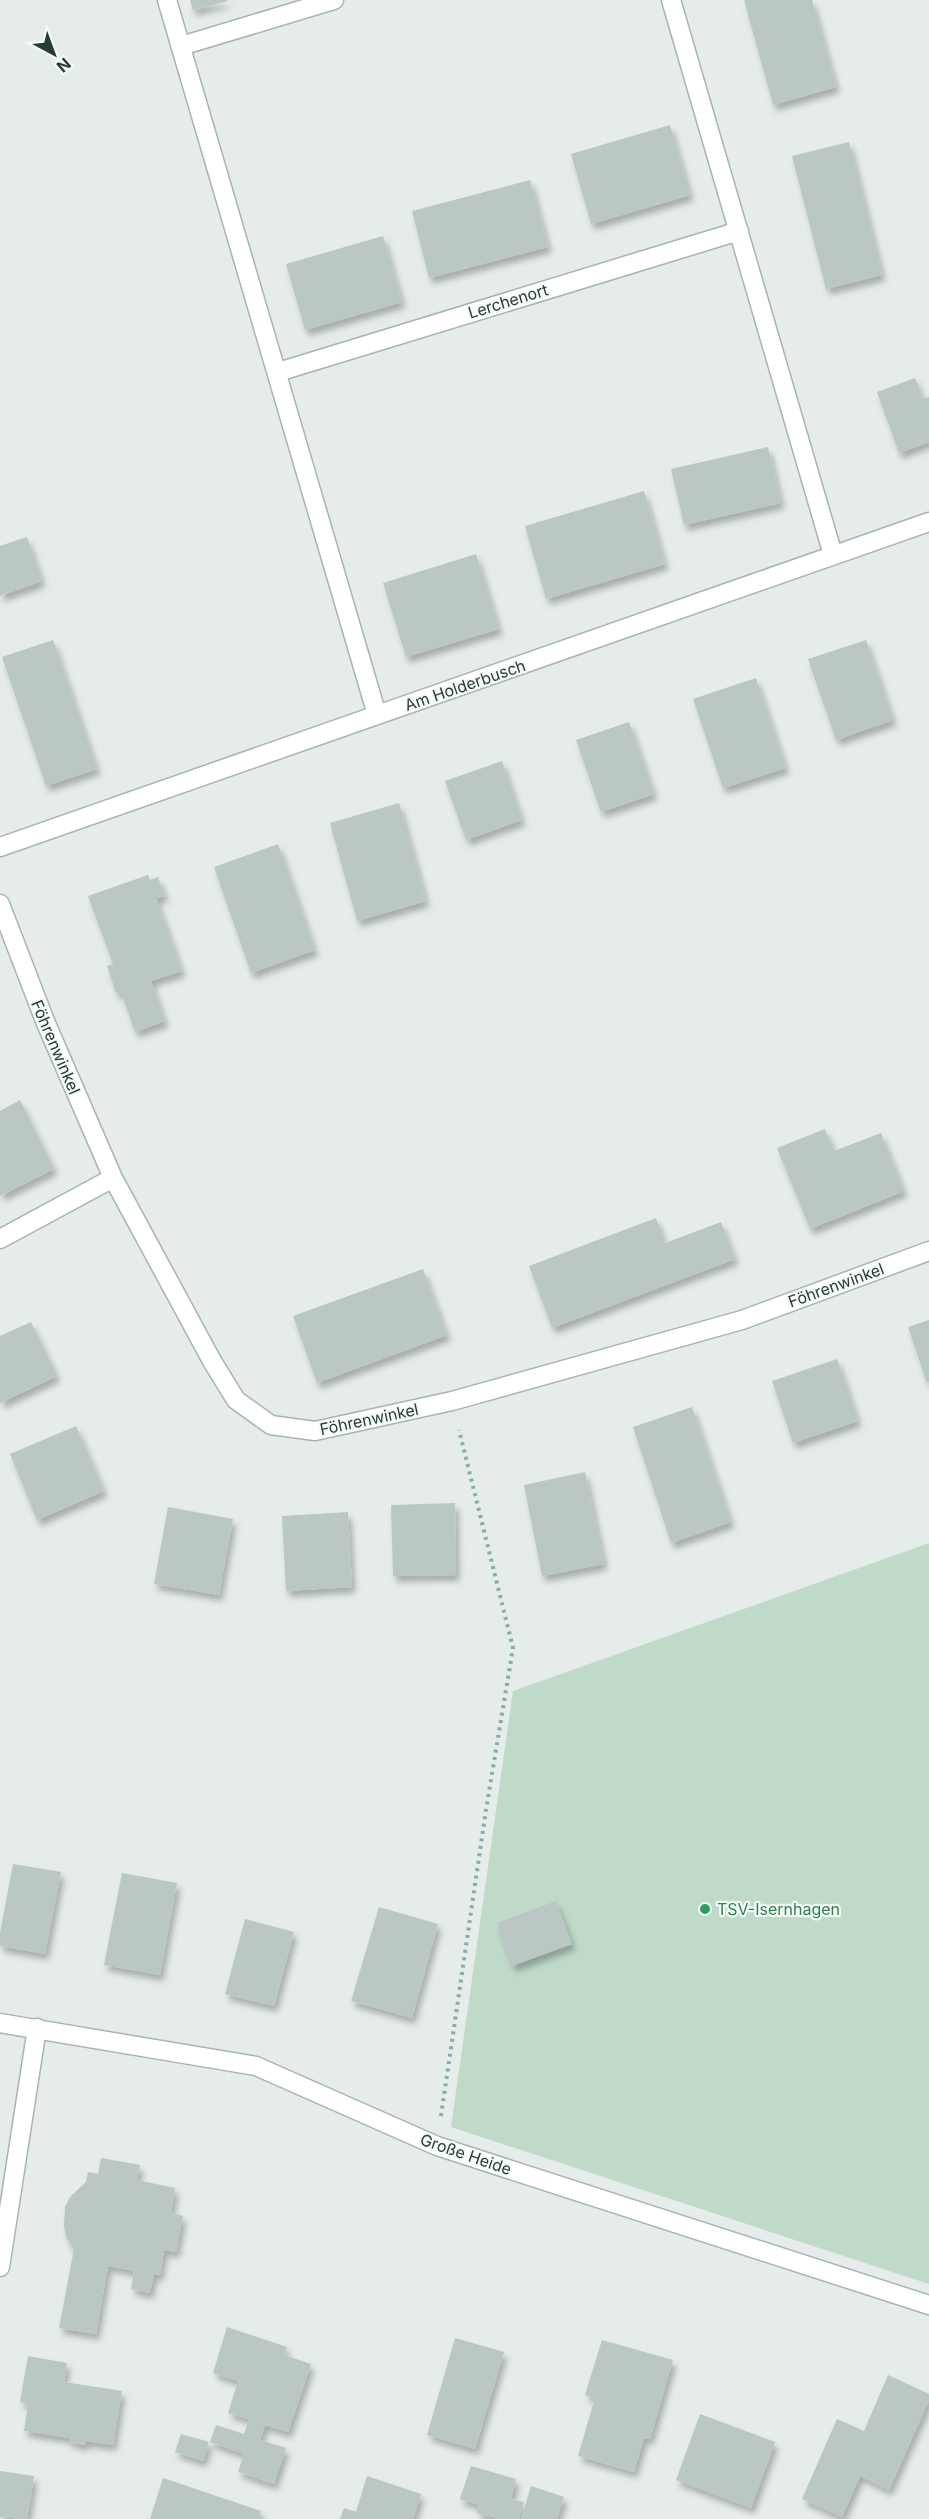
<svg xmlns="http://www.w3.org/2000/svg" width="929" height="2519" font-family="Inter,sans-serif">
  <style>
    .green { fill: #c0daca }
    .building { fill: #bac7c3; filter: url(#shadow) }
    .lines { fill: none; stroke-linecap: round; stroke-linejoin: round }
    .minor-casing { stroke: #a8b4b1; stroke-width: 21 }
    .path { stroke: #89aca5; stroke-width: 4; stroke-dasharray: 3 4.5; stroke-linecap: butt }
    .minor { stroke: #fff; stroke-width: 18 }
    .leisure-dot { fill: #2e9e5b; stroke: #f5f9f7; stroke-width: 2 }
    .labels { text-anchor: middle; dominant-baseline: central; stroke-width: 4.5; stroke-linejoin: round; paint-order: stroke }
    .street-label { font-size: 16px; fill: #263c38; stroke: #f5f9f7 }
    .leisure-label { font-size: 16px; fill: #27864d; stroke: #f5f9f7; text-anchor: start }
  </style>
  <defs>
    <filter id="shadow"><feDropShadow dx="3.5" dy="6" stdDeviation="3" flood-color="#0004"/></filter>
  </defs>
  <rect width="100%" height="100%" fill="#e5ecea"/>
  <!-- green -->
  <path class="green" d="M929,1543V2284L451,2127L513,1691Z"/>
  <!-- building -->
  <path class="building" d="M190,0H227L228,1L193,10Z
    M744,0H812L836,87L773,105Z
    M670,125L690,195L591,224L571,154Z
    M849,142L882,275L826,289L792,156Z
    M530,180L548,247L429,278L412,211Z
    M383,236L402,302L305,330L286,264Z
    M915,378L923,399L929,397V442L899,453L877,392Z
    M768,447L781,503L684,525L671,469Z
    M644,491L665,564L546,599L525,526Z
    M27,537L42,581L0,596V546Z
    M476,554L499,629L406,657L383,583Z
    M53,640L97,769L46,786L2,657Z
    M866,640L893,720L836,740L808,659Z
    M756,678L786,768L723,788L693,699Z
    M629,722L654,794L601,812L576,740Z
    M502,761L522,820L466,840L445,781Z
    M399,803L426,901L357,921L330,823Z
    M278,844L315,950L251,973L214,867Z
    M148,875L150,880L158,877L165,896L156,898L182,971L151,981L165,1021L135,1032L121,992L116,993L107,966L113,964L88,896Z
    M20,1100L54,1169L0,1196V1111Z
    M825,1129L834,1151L881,1133L904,1191L810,1229L777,1148Z
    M656,1218L665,1243L721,1222L735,1259L552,1328L529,1266Z
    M423,1269L447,1335L317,1383L293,1316Z
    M929,1320V1382L927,1383L908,1327Z
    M31,1322L57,1376L0,1403V1336Z
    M837,1359L858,1421L793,1443L772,1381Z
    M692,1407L731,1522L671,1543L633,1427Z
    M76,1426L104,1491L37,1520L10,1454Z
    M585,1472L604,1564L542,1576L524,1485Z
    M455,1503L456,1575L393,1576L391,1505Z
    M168,1507L233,1519L219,1595L154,1584Z
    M348,1512L352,1587L286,1591L282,1516Z
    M13,1864L61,1872L45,1954L0,1946V1933Z
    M122,1873L177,1883L160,1975L104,1965Z
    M556,1901L572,1944L512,1966L497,1923Z
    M379,1907L438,1924L412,2018L351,2001Z
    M245,1919L294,1932L274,2006L225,1994Z
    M101,2158L140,2165L137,2180L175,2188L171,2213L183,2216L176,2252L164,2250L160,2275L154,2274L150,2293L131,2289L134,2271L108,2266L96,2334L59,2328L74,2249L67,2239L64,2227L65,2207L70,2197L86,2182L88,2172L98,2174Z
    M227,2327L287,2347L284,2355L311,2364L288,2432L265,2425L260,2440L286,2448L274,2484L238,2472L244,2454L210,2442L216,2425L244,2434L249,2419L228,2413L238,2381L213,2373Z
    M455,2338L504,2352L475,2449L427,2435Z
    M602,2340L673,2360L650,2439L644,2438L634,2472L578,2456L595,2398L585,2395Z
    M28,2356L67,2363L64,2382L122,2391L113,2445L86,2441L85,2445L69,2442L70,2438L24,2431L28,2404L20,2402Z
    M888,2375L929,2394V2400L889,2490L860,2476L842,2517L802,2499L837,2419L864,2431Z
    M700,2414L775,2442L751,2508L676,2480Z
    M181,2434L209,2442L203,2461L175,2452Z
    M471,2466L516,2479L511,2499L524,2502L519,2519H498L477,2513L479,2505L460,2499Z
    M0,2471L34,2476L27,2519L0,2517Z
    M367,2476L421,2494L413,2519H340L344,2508L356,2512Z
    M163,2478L261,2511L259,2519H150Z
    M531,2486L564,2497L557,2519H521Z"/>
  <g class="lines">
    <!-- minor casing -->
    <g class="minor-casing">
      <path id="minor" d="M167,0L377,715
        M671,0L833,555
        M181,46L334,0
        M278,372L739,231
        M0,847L929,522
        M0,904L45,1021L113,1178L212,1361L236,1400L271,1425L315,1431L452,1401L742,1320L929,1251
        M0,1239L113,1178
        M0,2023L256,2066L437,2146L929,2305
        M0,2267L37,2028"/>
    </g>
    <!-- path -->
    <path class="path" d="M441,2116L486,1810L513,1648L459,1430"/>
    <!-- minor -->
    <use href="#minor" class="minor"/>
  </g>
  <!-- markers -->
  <circle class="leisure-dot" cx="705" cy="1909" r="6"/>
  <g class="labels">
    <!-- street labels -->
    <g class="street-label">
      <text transform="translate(508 301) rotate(-17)">Lerchenort</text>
      <text transform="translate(465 685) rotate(-19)">Am Holderbusch</text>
      <text transform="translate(56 1047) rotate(67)">Föhrenwinkel</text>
      <text transform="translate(836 1285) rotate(-20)">Föhrenwinkel</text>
      <text transform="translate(369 1419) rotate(-12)">Föhrenwinkel</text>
      <text transform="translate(466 2154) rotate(19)">Große Heide</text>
    </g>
    <!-- leisure labels -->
    <g class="leisure-label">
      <text x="717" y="1909">TSV-Isernhagen</text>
    </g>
  </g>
  <!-- north arrow -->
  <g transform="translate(54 54) rotate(139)" stroke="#f5f9f7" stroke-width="4.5" paint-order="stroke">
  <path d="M0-4.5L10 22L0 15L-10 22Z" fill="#263c38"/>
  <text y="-9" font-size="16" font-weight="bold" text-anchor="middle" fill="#263c38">N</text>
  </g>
</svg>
